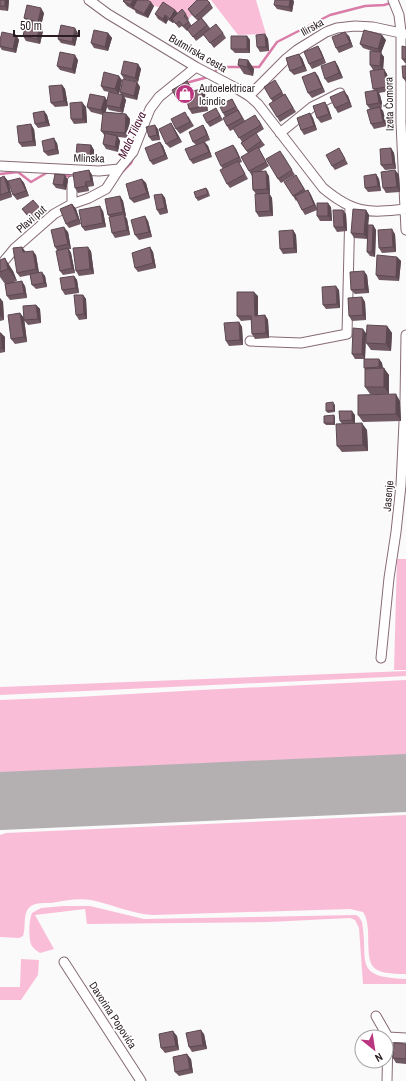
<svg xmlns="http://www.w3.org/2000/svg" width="406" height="1081" font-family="'Archivo Narrow',sans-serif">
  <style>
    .green { fill: #fabdd8 }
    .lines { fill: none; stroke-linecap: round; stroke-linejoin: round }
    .stream { stroke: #d97ca8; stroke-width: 2.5 }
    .taxiway { stroke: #b4b0b2; stroke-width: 23 }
    .runway { stroke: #b4b0b2; stroke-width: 58 }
    .minor-casing { stroke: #866a76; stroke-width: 11 }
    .minor { stroke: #fff; stroke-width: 9 }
    .wall { fill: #715963 }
    .shaded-wall { fill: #5c4850 }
    .building { fill: #836773; stroke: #5c4850 }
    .labels { text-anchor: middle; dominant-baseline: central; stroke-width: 3.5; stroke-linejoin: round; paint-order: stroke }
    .street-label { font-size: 11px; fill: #291d22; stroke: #fff }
    .poi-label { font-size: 11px; fill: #291d22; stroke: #fff; text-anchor: start }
    .water-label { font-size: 12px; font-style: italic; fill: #49102f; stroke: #fff }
  </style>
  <rect width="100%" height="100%" fill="#fafafa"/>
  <!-- green -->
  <path class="green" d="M138,0H209L189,18Z
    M211,0H256L266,34L238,35Z
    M397,559H406V670H394Z
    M406,671V676L388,677L0,695V687Z
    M406,680V756L176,769L0,776V700L77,697L201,690Z
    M406,815V974C366,974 369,966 368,930C367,923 367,918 363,912L350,909L153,915C131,914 112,904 91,900C77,898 64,901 51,903C43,903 33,902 28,909C23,916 26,927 23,936L19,938L0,937V835L6,833Z
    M63,906H90L144,919L356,915L359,917L362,922C369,962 352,977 406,979V984H363L359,928L355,920L350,918L269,922L87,924L85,909L35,915L54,949L40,953C37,951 34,949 32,946C28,940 29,919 32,913L41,908Z
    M21,959L39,960L38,975L21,1000H0V976V987H20Z"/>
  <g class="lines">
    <!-- stream -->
    <path class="stream" d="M249,67H259L277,42L330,15L365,6L384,5L391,3
      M212,74L220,67H240
      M186,83L208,77
      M53,173L73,177
      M0,174L18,172L31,182L48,172
      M120,174L131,163L133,158"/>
    <!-- taxiway -->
    <path class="taxiway" d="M0,806L18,800"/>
    <!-- runway -->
    <path class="runway" d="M0,801L406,783"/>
    <!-- minor casing -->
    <g class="minor-casing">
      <path id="minor" d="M89,0L108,14L196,67L236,88L249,96L258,104L323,188C354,214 368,213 406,209
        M393,0L399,15L401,32V123L406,230
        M249,96L286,59L297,50L326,32L337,28L355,26L373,27L405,34
        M280,133L312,107L340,93
        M0,166L99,171L119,169L133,152L150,109L159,97L196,67
        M72,181V204
        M0,266L14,249L54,214L72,204L89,198L106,189L119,169
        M250,341L301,343L347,334L350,206
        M381,658L389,578L396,532L401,485L405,401L406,335
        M64,962L141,1081
        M376,1016L388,1037L387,1081
        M388,1037L406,1038"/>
    </g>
    <!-- minor -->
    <use href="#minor" class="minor"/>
  </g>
  <!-- wall -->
  <path class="wall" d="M0,0H9L8,11L0,10Z
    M123,1L154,6L148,18L136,13L134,9V10L127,6Z
    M294,1L292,12L277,9L274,5Z
    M210,3L213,8L202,18L210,28L223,33L226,38L214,48L204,35L196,41L188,30L187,31L182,26L179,28L174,22L173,23L168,20L166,24L158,19L155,14L175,10L178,13L186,14L189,19L188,20L192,26L198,21L191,14L188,9Z
    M44,13L41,26H40L43,31L40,44L26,41L23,36L27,23L24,18Z
    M78,33L75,46L61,43L58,39Z
    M108,33L112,38L108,51L94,48L91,43Z
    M265,34L268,39L269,51L260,52L257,47Z
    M16,35L19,40L16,53L2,50L0,47V40Z
    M247,36L250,40V53H235L231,49Z
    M349,36L353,47L339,53L336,48Z
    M386,40L381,53L384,57L383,69L387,74L390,91L379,93L380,95L383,107L381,108L383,111L387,126L374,129L371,124L370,109L367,105L375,90L373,89L378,70H373L370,65L375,52L363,48L360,44Z
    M318,46L321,51L326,63L312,69L309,64Z
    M406,47V63H405L402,59Z
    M302,58L307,71L294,75L290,71Z
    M78,60L75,74L60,70L57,66Z
    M248,60L254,69L253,76L244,74L238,65Z
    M335,61L338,66L343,78L328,83L325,79Z
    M138,64L141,69L138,82L124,79L121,74Z
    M406,66V82L403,78Z
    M315,72L318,76L325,92L312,98L308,93Z
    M122,80L119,94L104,91L101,86Z
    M187,81L194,91L201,89L205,94L208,111L192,114L189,109L186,98L179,102L176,97Z
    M137,82L140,87L137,100L124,97L126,100L123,113L109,110L107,107L105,112L126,114L130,119L128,138L118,137L120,141L118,152L106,149L103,144L105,136L101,131L103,115L91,112L87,107L121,95L120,92Z
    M62,85L65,89L68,106L55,107L51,103Z
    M278,85L284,95L285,94L288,99L296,112L280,122L277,117L273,102L271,99Z
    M344,91L348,96L352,107L338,113L335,108Z
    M232,99L235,104L245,121L259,120L264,129L256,134L265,145L259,149L269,166L261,171L269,176L270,194H269L272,198L273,216L259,217L256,212V194L253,190L252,176L249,171L248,153L241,143L242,142L234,129L230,131L227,126L225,117L223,113Z
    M86,107L87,123L74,124L71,119Z
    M328,107L332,119L321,123L317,118Z
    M44,111L47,115L50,126L38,128L35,124Z
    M219,113L223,120L210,127L207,123Z
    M310,113L313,118L317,130L304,135L301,130Z
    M188,116L194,126L180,134L176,129Z
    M171,123L174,128L182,142L170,148L166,144Z
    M203,125L206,130L210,140L205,142L208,146L212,157L193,164L190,160L196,145L193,142Z
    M34,129L36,146L22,147L19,143Z
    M158,129L160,140L152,141L149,137Z
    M160,142L163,146L168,159L153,165L150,161Z
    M57,143L59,154L48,156L44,152Z
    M91,145L94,150V161L79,160L76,155Z
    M233,145L236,149L242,162L239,163L248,179L230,188L227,184L223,169L221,166Z
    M391,148L394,153L396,169L385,170L381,165Z
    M342,153L348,164L335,170L332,166Z
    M283,155L295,175L281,183L278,179Z
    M89,170L92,175L94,186L88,187L89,191L78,193L75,188Z
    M395,170L399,175L400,192L386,193L383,188Z
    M376,174L379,179L381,191L368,192L365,188Z
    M4,176L8,181L12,197L0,201V178Z
    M20,178L24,183L29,196L17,200L13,195Z
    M142,179L146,183L150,198L134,203L130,199Z
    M68,180L66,190L56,188L53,184Z
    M299,180L306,191L308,190L311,195L317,208L331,207L332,221H320L317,216V210L305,215L302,210L297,200L296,201L293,196Z
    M206,188L208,190L210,196L198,201L196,198Z
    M162,194L165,198L168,213L160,215L157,210Z
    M120,196L123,201L126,216H125L127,219L130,235L115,238L112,233L110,217L108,215Z
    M72,204L76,209L81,224L69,228L66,224Z
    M22,209H41L44,214L33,223Z
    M366,210L369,215L368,225H373L376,230L375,257L370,256L367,252V239L354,238L351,233Z
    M103,211L106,227L85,231L82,227Z
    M346,214L347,231L337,232L334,227Z
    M145,216L148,221L152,237L139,240L135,235Z
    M293,230L296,235L297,253L283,254L280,249Z
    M68,232L71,249H69L71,253L75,273L63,275L60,271L57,250L55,247Z
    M395,234L396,252L382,253L379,248Z
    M22,247L25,252L36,255L39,272L45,276L47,287L36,289L32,285L30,275L20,277L17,273Z
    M150,247L153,252L156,268L138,272L135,268Z
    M91,251L94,274L79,276L76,271Z
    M397,257L401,261L399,281L379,280L376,275Z
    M0,260L13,271L17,281L14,282L25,286L27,298L10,300L7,296L5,284L0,277Z
    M367,275L369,293L355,294L351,290Z
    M74,276L77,280L79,293L65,295L62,290Z
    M339,290L340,308L326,309L323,305Z
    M83,295L86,299L87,319L79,320L76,315Z
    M258,296V316L265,315L268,320L269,338L255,339L252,334L251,320L241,321L237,316Z
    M362,297L365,302L366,320L352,321L349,316Z
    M0,298L3,302L4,320L0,321Z
    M36,305L40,309L41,323L28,325L24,320Z
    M20,313L24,318L27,342L15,344L11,339Z
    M239,322L242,327L243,345L229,346L226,341Z
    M387,326L392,333L391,351L371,350L366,343Z
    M0,333L5,337V352L0,353Z
    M366,333L365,359H355L352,354Z
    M379,359L382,363L383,368L389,375V394H370L365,387V369L364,368Z
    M400,401L401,421L363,422L358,415Z
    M335,405V412L328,413L326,411Z
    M334,415L335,418V425H326L324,423Z
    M355,415V423L367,430L368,451L342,452L337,446L342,424L340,421Z
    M204,1034L207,1049L192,1052L189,1047Z
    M177,1036L179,1050L165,1053L161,1048Z
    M406,1044V1064L396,1063L393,1058Z
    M191,1059L193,1073L179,1076L175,1072Z"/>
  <!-- shaded-wall -->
  <path class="shaded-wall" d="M5,0H9L8,11L5,6Z
    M133,0H139L133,8L134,10L130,5Z
    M290,0H293L294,1L292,12L289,7Z
    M151,2L154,6L148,18L144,14Z
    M41,8L44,13L41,26L38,22Z
    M175,10L179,15L172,19L174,22L173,23L170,19Z
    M165,15L168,20L166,24L163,19Z
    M40,26L43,31L40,44L37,39Z
    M75,28L78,33L75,46L72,42Z
    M345,32L349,36L353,47L350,43Z
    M108,33L112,38L108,51L105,47Z
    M265,34L268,39L269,51L266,47Z
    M16,35L19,40L16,53L13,49Z
    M382,35L386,40L381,53L384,57L383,70L380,66V52L378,49Z
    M247,36L250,40V53L247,49Z
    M318,46L321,51L326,63L323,58Z
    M299,54L302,58L307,71L303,66Z
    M75,55L78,60L75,74L72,69Z
    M248,60L254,69L253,76L247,67Z
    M335,61L338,66L343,78L339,73Z
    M138,64L141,69L138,82L135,78Z
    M384,69L387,74L390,91L387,87Z
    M315,72L318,76L325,92L322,88Z
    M119,76L122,80L119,94L115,89Z
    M137,82L140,87L137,100L134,96Z
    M62,85L65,89L68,106L64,101Z
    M201,89L205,94L208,111L205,106Z
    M377,90L380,95L383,107L379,103Z
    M344,91L348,96L352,107L349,102Z
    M123,95L126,100L123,113L120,108Z
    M105,97L108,102L106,105L107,107L105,115L101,110Z
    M82,102L86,107L87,123L83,119Z
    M325,102L328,107L332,119L329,114Z
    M380,107L383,111L387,126L383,122Z
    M44,111L47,115L50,126L46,122Z
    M310,113L313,118L317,130L314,126Z
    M126,114L130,119L128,138L125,133Z
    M171,123L174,128L182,142L178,138Z
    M31,124L34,129L36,146L33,141Z
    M155,125L158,129L160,140L157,135Z
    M203,125L206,130L210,140L207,135Z
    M117,136L120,141L118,152L115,147Z
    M54,138L57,143L59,154L56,149Z
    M160,142L163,146L168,159L165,155Z
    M204,142L208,146L212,157L209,152Z
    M91,145L94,150V161L90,156Z
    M233,145L236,149L242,162L239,157Z
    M391,148L394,153L396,169L393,164Z
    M89,170L92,175L94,186L91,181Z
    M395,170L399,175L400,192L397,187Z
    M266,171L269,176L270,194L267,189Z
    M376,174L379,179L381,191L378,186Z
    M65,175L68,180L66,190L63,185Z
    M4,176L8,181L12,197L9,192Z
    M20,178L24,183L29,196L26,191Z
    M142,179L146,183L150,198L147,193Z
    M85,182L88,187L89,191L86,186Z
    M308,190L311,195L317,209L314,205Z
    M269,193L272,198L273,216L270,211Z
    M162,194L165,198L168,213L165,208Z
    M120,196L123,201L126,216L123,212Z
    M328,203L331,207L332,221L328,216Z
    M72,204L76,209L81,224L78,219Z
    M100,206L103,211L106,227L103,223Z
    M343,210L346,214L347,231L344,227Z
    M366,210L369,215L367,239L364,234Z
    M124,214L127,219L130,235L127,230Z
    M145,216L148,221L152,237L149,232Z
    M373,225L376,230L375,257L372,252Z
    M64,227L68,232L71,249L68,244Z
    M392,229L395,234L396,252L393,247Z
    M293,230L296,235L297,253L294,248Z
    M22,247L25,251L26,257L23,252Z
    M88,247L91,251L94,274L90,269Z
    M150,247L153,252L156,268L153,263Z
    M68,248L71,253L75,273L72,268Z
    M33,251L36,255L39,274L36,269Z
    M397,257L401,261L399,281L396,277Z
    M5,258L13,271L17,281L8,269Z
    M364,271L367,275L369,293L365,289Z
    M42,272L45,276L47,287L44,283Z
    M74,276L77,280L79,293L76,288Z
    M22,281L25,286L27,298L24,293Z
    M336,286L339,290L340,308L337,304Z
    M254,292L258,296V320L255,316Z
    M83,295L86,299L87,319L84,314Z
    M362,297L365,302L366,320L363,315Z
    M0,298L3,302L4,320L1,316Z
    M36,305L40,309L41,323L38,319Z
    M20,313L24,318L27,342L24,337Z
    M265,315L268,320L269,338L266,333Z
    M239,322L242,327L243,345L240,340Z
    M387,326L392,333L391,351L386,344Z
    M363,329L366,333L365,359L362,354Z
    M1,333L5,337V352L2,348Z
    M379,359L382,363L383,372L379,367Z
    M384,368L389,375V394L384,387Z
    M396,394L400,401L401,421L396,414Z
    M333,402L335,405V412L334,410Z
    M352,411L355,415V425L352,420Z
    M334,415L335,418V425L334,423Z
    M362,423L367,430L368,451L363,445Z
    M201,1030L204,1034L207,1049L203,1045Z
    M173,1031L177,1036L179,1050L176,1046Z
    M187,1054L191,1059L193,1073L190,1069Z"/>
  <!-- building -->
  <path class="building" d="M0,0H5V6H0Z
    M124,0H133L130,5L123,1Z
    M137,0H147L151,2L144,14L133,8Z
    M197,0H207L210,3L195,17L188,9Z
    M275,0H290L289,7L274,5Z
    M163,2L175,10L170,19L165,15L163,19L155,14Z
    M27,5L41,8L38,22L24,18Z
    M182,9L186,14L184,16L189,22L183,26L179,21L176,24L172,19Z
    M201,18L207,25L193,37L187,29Z
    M26,23L40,26L37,39L23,36Z
    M216,24L223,33L210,43L203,34Z
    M61,25L75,28L72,42L58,39Z
    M94,30L108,33L105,47L91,43Z
    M364,30L382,35L378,49L360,44Z
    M2,32L16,35L13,49L0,46V40Z
    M345,32L350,43L336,48L332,37Z
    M265,34L266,47H257L256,35Z
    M231,36H247V49H231Z
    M318,46L323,58L309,64L304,52Z
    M402,46L406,47V59H402Z
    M370,51L381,52L380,66L370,65Z
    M60,52L75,55L72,69L57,66Z
    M299,54L303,66L290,71L286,58Z
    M239,59L248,60L247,67L238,65Z
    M124,61L138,64L135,78L121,74Z
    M335,61L339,73L325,79L321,66Z
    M402,66H406V78H403Z
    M384,69L387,87L373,89L370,71Z
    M104,72L119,76L115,89L101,86Z
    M315,72L322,88L308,93L302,77Z
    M123,79L137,82L134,96L120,92Z
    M275,80L282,92L271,99L264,87Z
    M187,81L191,88L176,97L172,90Z
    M62,85L64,101L51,103L49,86Z
    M201,89L205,106L189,109L185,93Z
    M377,90L379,103L367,105L365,92Z
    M344,91L349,102L335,108L330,97Z
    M109,92L123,95L120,108L106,105Z
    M90,94L105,97L101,110L87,107Z
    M285,94L293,108L277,117L269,104Z
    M232,99L236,107L223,113L219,105Z
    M82,102L83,119H71L70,103Z
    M325,102L329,114L317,118L313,106Z
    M380,107L383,122L371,124L367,110Z
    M216,108L220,116L207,123L203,115Z
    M238,110L242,118L227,126L223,118Z
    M44,111L46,122L35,124L33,113Z
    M103,112L126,114L125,133L101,131Z
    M185,112L190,122L176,129L171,119Z
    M310,113L314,126L301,130L297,118Z
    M255,115L261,125L239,138L233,128Z
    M171,123L178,138L166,144L159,129Z
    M31,124L33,141L19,143L17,126Z
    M155,125L157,135L149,137L146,127Z
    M203,125L207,135L193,142L189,132Z
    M105,133L117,136L115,147L103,144Z
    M256,133L261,141L247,151L241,143Z
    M54,138L56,149L44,152L42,141Z
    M160,142L165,155L150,161L145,148Z
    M204,142L209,152L190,160L185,149Z
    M77,144L91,145L90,156L76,155Z
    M233,145L239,157L221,166L215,153Z
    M258,147L266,162L249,171L241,157Z
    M339,148L345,159L332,166L326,155Z
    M391,148L393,164L381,165L380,149Z
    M280,151L292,170L278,179L266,159Z
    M238,161L245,174L227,184L220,170Z
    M89,170L91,181L85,182L86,186L75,188L73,173Z
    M395,170L397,187L383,188L381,172Z
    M266,171L267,189L253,190L252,172Z
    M55,174L65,175L63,185L53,184Z
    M376,174L378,186L365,188L364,176Z
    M296,175L304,189L293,196L284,182Z
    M4,176L9,192L0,195V178Z
    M20,178L26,191L13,195L8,181Z
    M142,179L147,193L130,199L126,184Z
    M206,188L208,194L196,198L194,192Z
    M308,190L314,205L302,210L295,196Z
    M269,193L270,211L256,212L255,194Z
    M162,194L165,208L157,210L154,195Z
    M120,196L123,212L108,215L105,199Z
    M33,200L41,209L30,218L22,209Z
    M317,203H328V216H317Z
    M72,204L78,219L66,224L60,209Z
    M100,206L103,223L82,227L79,210Z
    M353,209L366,210L364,234L351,233Z
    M333,210H343L344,227H334Z
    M124,214L127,230L112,233L109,217Z
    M145,216L149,232L135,235L131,220Z
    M368,225H373L372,252H367Z
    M64,227L68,244L55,247L51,230Z
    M392,229L393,247L379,248L378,230Z
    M293,230L294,248L280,249L279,231Z
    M22,247L23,252L33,251L36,269L17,273L13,248Z
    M88,247L90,269L76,271L73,248Z
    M150,247L153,263L135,268L132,253Z
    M68,248L72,268L60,271L56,251Z
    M377,255L397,257L396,277L376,275Z
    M5,258L8,269L0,272V260Z
    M364,271L365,289L351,290L350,272Z
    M42,272L44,283L32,285L30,274Z
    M74,276L76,288L62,290L60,278Z
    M22,281L24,293L7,296L5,284Z
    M336,286L337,304L323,305L322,287Z
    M237,292H254L255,316L265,315L266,333L252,334L251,316H237Z
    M74,295H83L84,314L76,315Z
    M362,297L363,315L349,316L348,298Z
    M0,303L1,316H0Z
    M36,305L38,319L24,320L23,306Z
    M20,313L24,337L11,339L8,315Z
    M239,322L240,340L226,341L224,323Z
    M367,325L387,326L386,344L366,343Z
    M353,328L363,329L362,354H352Z
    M0,333H1L2,348H0Z
    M364,359H379V367L364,368Z
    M384,368V387H365V369Z
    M396,394V414L358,415V395Z
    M333,402L334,410L326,411V403Z
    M339,411H352V420L340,421Z
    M334,415V423H324V416Z
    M362,423L363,445L337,446L336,424Z
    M201,1030L203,1045L189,1047L186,1033Z
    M173,1031L176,1046L161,1048L159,1034Z
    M394,1043L406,1044V1059L393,1058Z
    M187,1054L190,1069L175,1072L173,1057Z"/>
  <!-- icons -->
  <defs>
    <g id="shop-disc" transform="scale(1)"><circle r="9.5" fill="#ba377f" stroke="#fff"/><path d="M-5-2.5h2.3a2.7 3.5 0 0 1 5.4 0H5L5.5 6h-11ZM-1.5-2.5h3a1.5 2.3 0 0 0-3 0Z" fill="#fff"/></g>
  </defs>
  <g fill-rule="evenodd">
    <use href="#shop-disc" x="185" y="94"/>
  </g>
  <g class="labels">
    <!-- street labels -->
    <g class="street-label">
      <text transform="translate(312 27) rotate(-29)">Ilirska</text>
      <text transform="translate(198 53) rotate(30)">Butmirska cesta</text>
      <text transform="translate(389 104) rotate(-91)">Izeta Čomora</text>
      <text transform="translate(89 158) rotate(1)">Mlinska</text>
      <text transform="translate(31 219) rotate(-41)">Plavi put</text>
      <text transform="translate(388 496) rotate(-85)">Jasenje</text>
      <text transform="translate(113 1015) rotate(57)">Davorina Popovića</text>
    </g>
    <!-- poi labels -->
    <g class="poi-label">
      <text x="199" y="88">Autoelektricar<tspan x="199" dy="13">Icindic</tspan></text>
    </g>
    <!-- water labels -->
    <g class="water-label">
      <text transform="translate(132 135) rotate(-65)">Mala Tilava</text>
    </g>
  </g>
  <!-- north arrow -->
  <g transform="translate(374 1049) rotate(150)"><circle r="19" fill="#ffffff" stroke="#a9a5a7"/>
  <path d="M0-3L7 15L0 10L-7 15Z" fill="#ba377f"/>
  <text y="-6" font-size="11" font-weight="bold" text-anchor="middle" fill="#291d22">N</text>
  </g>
  <!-- scale -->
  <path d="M14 30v6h65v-6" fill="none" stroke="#291d22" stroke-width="2"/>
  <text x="20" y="30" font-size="12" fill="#291d22" stroke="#ffffff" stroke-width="3" paint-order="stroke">50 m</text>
</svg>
